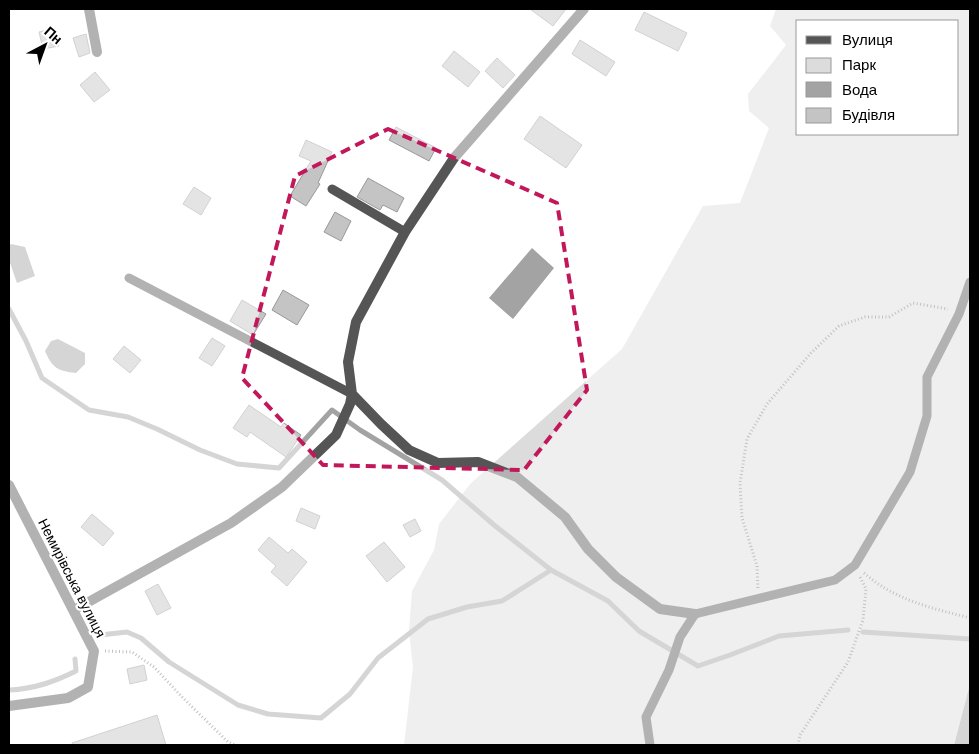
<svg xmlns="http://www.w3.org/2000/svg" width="979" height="754" font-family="Helvetica,sans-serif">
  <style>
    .green { fill: #dcdcdc; fill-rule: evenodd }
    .water { fill: #a3a3a3 }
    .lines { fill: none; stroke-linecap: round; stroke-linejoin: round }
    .stream { stroke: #a3a3a3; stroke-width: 5 }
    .building { fill: #c4c4c4; stroke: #999 }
    .path { stroke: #777; stroke-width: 3; stroke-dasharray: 1 2.5; stroke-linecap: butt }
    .service { stroke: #555; stroke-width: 9 }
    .minor { stroke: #555; stroke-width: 10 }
    .marked { fill: none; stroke: #c2185b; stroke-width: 4; stroke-dasharray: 10 6; stroke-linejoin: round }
    .labels { text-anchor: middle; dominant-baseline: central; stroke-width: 4.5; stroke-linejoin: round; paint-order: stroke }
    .street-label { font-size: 14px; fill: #000; stroke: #fff }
  </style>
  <rect width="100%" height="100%" fill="#fff"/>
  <!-- green -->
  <path class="green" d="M776,9H970V684L954,745H404L413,667L409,631L412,591L434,550L439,524L471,483L622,349L703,206L740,203L769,128L749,111L748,94L786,45L770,26ZM798,21H958V134H798Z"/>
  <!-- water -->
  <path class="water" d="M11,244L25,247L35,276L17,283L9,260V246Z
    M532,248L554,268L513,319L489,298Z
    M58,339L85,353V364L76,373C58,371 52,368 45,351L51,341Z
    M970,684V745H954Z"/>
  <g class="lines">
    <!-- stream -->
    <path class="stream" d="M9,309L26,341L42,378L89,410L128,417L157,429L200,450L237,464L279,468L332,410L360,430L442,480L494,525L551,570L608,601L639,631L698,666L730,655L779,636L848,630
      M863,632L970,639
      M100,635L127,632L141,638L169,662L238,705L268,714L321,718L350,694L378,658L428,619L467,607L502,601L551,570
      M9,690C34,689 54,682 76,671L75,659"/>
  </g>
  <!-- building -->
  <path class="building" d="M530,9H566L553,26Z
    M644,12L687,33L678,51L635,30Z
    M55,28L59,46L43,49L39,32Z
    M86,34L90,53L79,57L73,38Z
    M580,40L615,62L606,76L572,54Z
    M454,51L480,72L468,87L442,66Z
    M497,58L515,75L503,88L485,71Z
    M95,72L110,90L94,102L80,85Z
    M540,116L582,145L566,168L524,139Z
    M396,127L436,148L429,161L389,140Z
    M306,140L332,152L318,183L320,184L306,206L290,196L311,161L299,156Z
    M368,178L404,198L397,212L383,205L380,210L357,197Z
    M194,187L211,198L201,215L183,204Z
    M335,212L351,221L341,241L324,232Z
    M283,290L309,305L297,325L272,310Z
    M242,300L266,314L253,335L230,321Z
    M212,338L225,346L212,366L199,358Z
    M124,346L141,360L130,373L113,359Z
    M249,405L281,427L284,423L301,435L286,457L250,432L247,437L233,428Z
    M301,508L320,516L315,529L296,521Z
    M92,514L114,533L103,546L81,527Z
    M415,519L421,531L410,537L403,525Z
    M269,537L288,553L292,549L307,562L287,586L271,572L276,566L258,550Z
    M384,542L405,567L387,582L366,556Z
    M158,584L171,608L157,615L145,591Z
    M144,665L147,680L130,684L127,669Z
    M157,715L166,745H73L72,743Z"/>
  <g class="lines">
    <!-- path -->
    <path class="path" d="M864,573C895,600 931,608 970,618
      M758,588L757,566L742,518L740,483L747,439L767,404L811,353L839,326L865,317H889L913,303L948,309
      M105,651L132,652L154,667L183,698L228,742L235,745
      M798,745L800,735L848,662L863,620L866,589L859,575"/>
    <!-- service -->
    <path class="service" d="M332,189L405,232
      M129,278L352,394
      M650,745L646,717L669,670L680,637L695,614L835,580L855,565L910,472L927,416V377L959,314L970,282"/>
    <!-- minor -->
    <path class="minor" d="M89,9L97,52
      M352,394L381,424L409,450L438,463L478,462L517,477L565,517L588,549L616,577L660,609L695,614
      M9,485L94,651L88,687L68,698L9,706
      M74,610L231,523L282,487L336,435L350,404L352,394L348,362L356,322L405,232L454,158L584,9"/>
  </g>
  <!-- marked area -->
  <path d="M0 0H979V754H0ZM388,129L557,203L587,390L524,470L323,465L242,378L295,176Z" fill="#fff" fill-opacity=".55" fill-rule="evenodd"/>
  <path class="marked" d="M388,129L557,203L587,390L524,470L323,465L242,378L295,176Z"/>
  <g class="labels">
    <!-- street labels -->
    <g class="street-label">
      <text transform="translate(72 578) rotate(63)">Немирівська вулиця</text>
    </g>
  </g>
  <!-- border -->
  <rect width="979" height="754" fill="none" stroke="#000000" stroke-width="20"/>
  <!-- legend -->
  <rect x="796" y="20" width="162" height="115" fill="#ffffff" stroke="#999999"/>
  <rect x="806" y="36" width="25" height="8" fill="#555555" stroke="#999999"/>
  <text x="842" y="45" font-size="15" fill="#000000">Вулиця</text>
  <rect x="806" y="58" width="25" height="15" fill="#dcdcdc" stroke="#999999"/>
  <text x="842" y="70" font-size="15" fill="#000000">Парк</text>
  <rect x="806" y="82" width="25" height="15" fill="#a3a3a3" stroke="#999999"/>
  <text x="842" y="95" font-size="15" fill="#000000">Вода</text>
  <rect x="806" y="108" width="25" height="15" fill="#c4c4c4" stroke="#999999"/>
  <text x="842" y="120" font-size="15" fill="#000000">Будівля</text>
  <!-- north arrow -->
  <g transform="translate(45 45) rotate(41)" stroke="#ffffff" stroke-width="4" paint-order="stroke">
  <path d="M0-4L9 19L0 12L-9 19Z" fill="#000000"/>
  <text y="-8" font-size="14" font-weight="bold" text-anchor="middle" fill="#000000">Пн</text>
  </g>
</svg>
